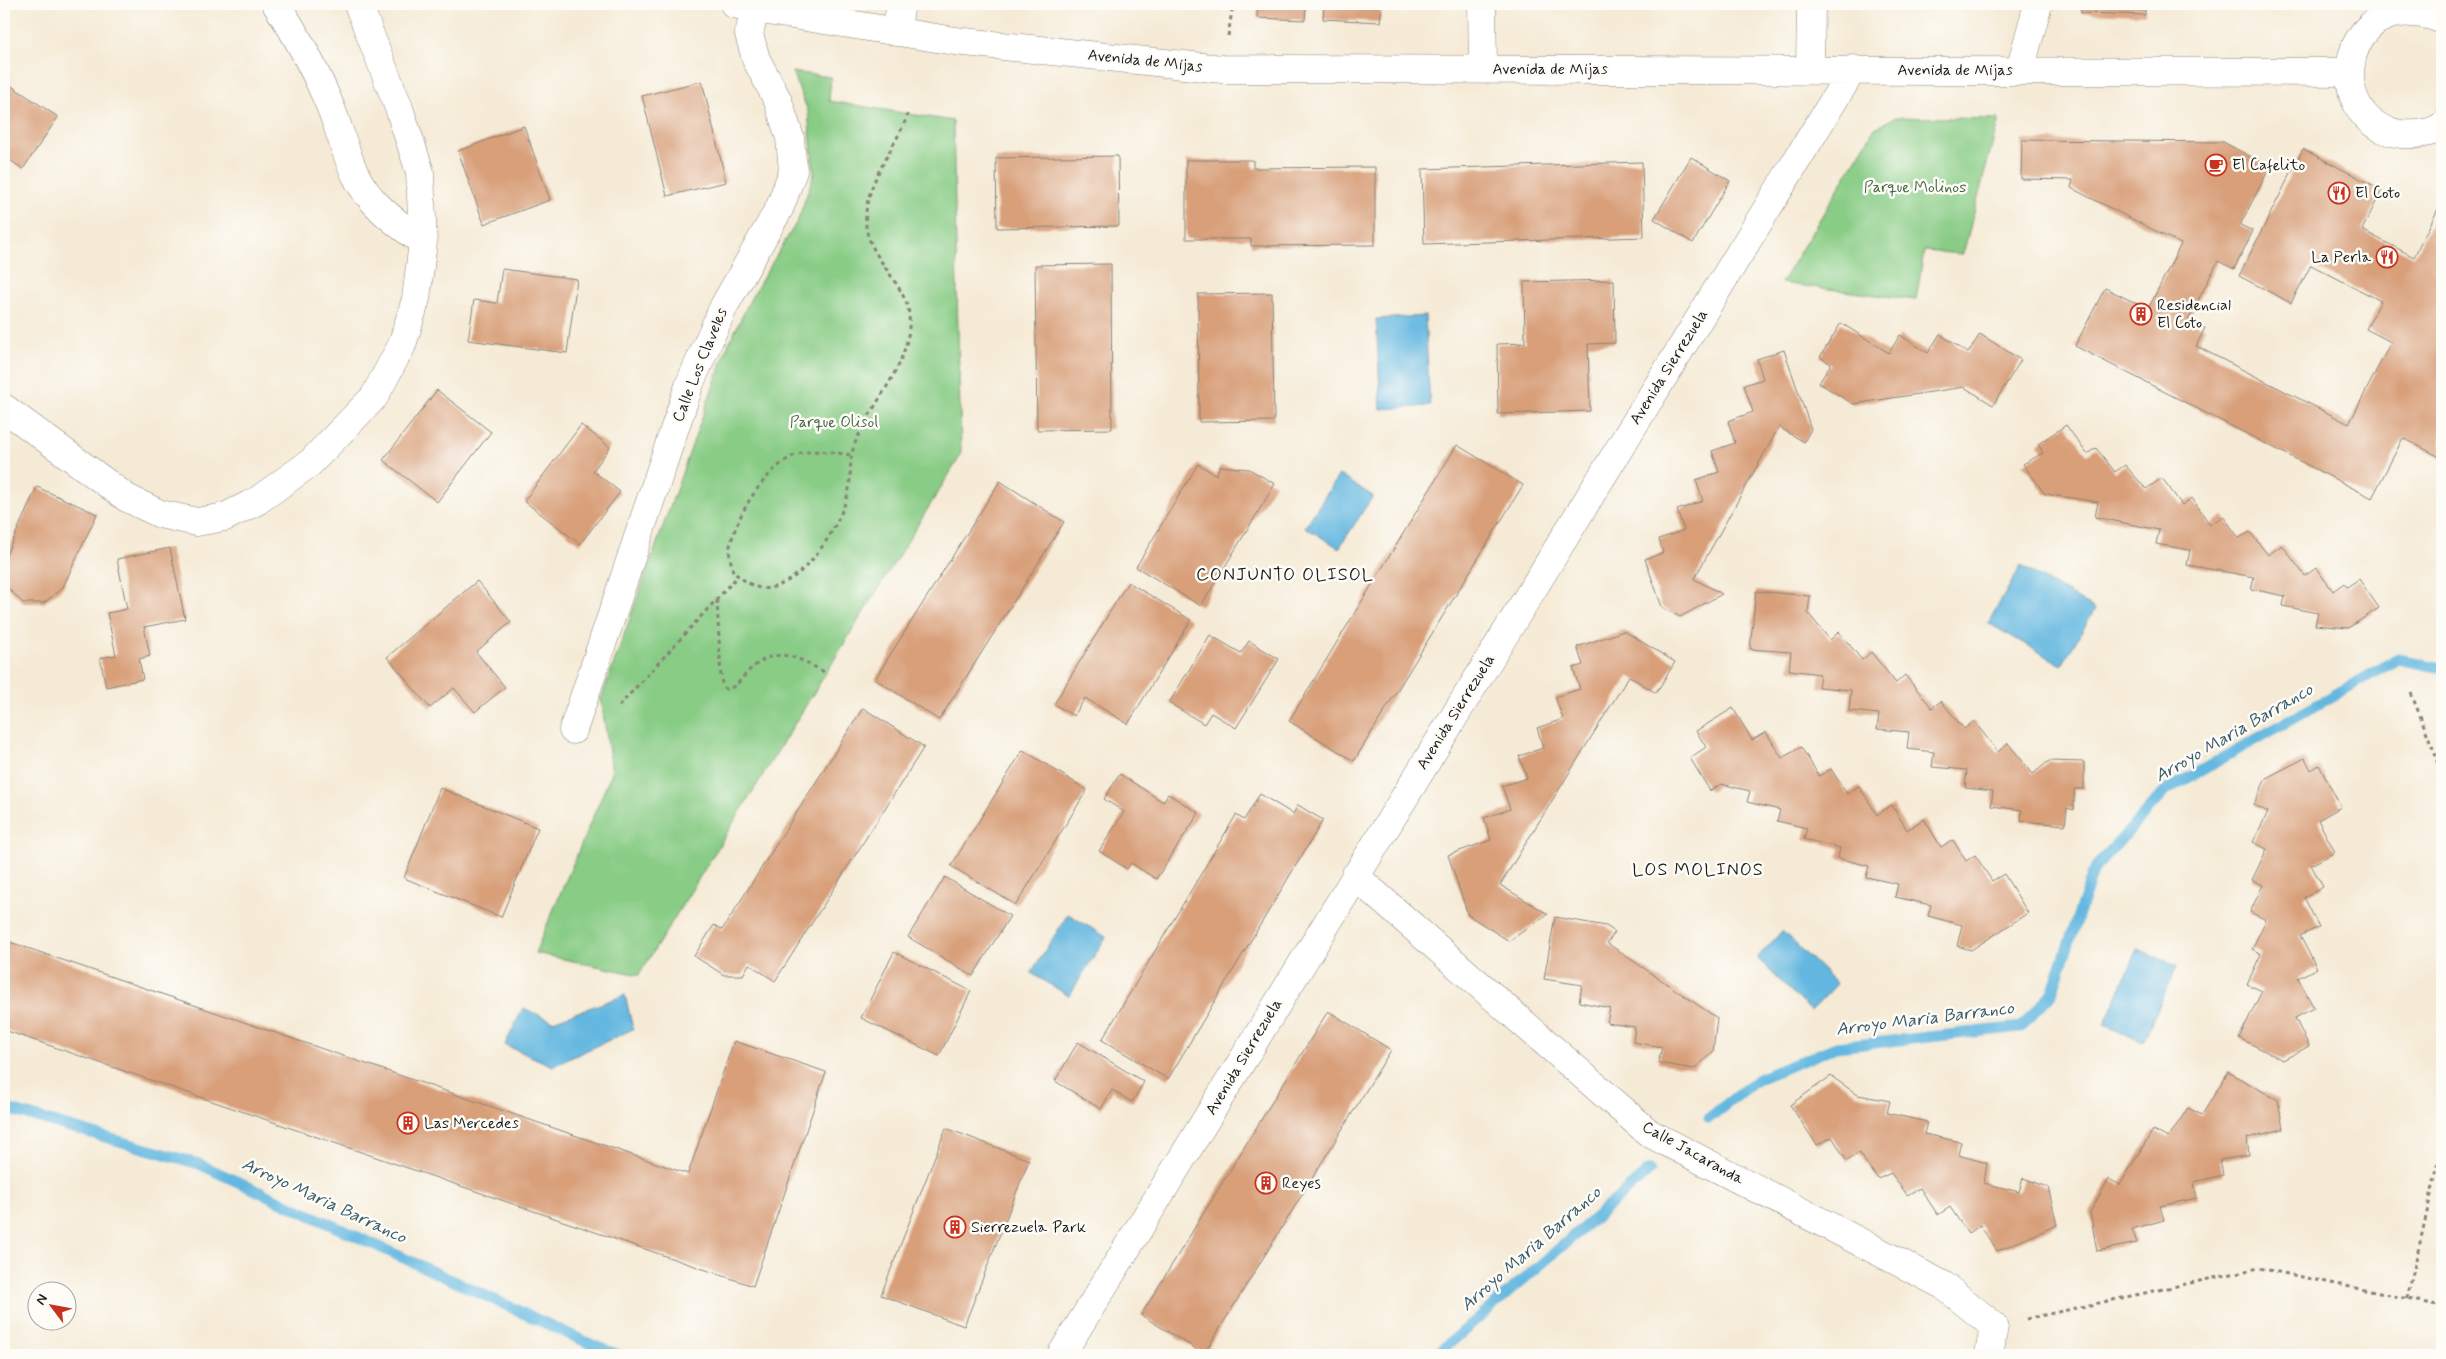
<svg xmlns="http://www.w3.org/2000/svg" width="2446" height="1359" font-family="Mynerve,sans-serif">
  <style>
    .green { fill: #88cc85; stroke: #527450 }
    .water { fill: #64b7e0; stroke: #406a7e }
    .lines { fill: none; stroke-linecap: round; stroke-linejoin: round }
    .stream { stroke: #64b7e0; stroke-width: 11 }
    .building { fill: #d89f79 }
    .minor-casing { stroke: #888378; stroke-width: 29 }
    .path { stroke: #888378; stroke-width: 3; stroke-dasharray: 4 4; stroke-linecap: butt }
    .minor { stroke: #fff; stroke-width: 28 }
    .labels { text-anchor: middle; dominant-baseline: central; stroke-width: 5; stroke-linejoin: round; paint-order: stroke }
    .street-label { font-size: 16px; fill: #1c1c1c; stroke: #fdfcf7 }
    .poi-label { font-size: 16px; fill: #1c1c1c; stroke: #fdfcf7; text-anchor: start }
    .park-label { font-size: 16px; fill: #476246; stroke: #fdfcf7 }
    .neighbourhood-label { font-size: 18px; letter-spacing: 1px; fill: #1c1c1c; stroke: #fdfcf7 }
    .water-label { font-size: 18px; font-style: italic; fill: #395a6a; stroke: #fdfcf7 }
  </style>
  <rect width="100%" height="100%" fill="#fdfcf7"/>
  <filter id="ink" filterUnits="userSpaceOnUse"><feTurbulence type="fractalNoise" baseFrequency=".02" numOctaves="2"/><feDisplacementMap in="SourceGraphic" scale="10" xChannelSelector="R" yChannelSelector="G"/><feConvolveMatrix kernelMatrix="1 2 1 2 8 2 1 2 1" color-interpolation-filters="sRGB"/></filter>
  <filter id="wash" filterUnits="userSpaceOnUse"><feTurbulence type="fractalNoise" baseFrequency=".0096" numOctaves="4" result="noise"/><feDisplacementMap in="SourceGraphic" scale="20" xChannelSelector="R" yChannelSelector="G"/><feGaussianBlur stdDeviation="1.12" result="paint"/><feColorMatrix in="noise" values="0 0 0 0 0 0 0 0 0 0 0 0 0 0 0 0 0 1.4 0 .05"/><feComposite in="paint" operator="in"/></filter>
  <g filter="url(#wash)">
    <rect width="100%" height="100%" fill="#f5ead5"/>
    <!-- green -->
    <path class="green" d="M792,72L831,77L829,101L953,121L961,455L639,975L535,953L612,772L601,699L728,345L752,296L798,220L814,174L808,111Z
      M1895,117L1999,119L1963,254L1924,251L1916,300L1781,283L1875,128Z"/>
    <!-- water -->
    <path class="water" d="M1425,316L1430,406L1381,409L1376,319Z
      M1339,475L1373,496L1339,548L1305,527Z
      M2021,566L2095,609L2062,665L1988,623Z
      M1068,914L1106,937L1069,996L1031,973Z
      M1782,931L1837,984L1811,1011L1757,958Z
      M2138,949L2177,966L2143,1042L2104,1025Z
      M625,995L633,1029L553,1066L505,1045L523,1008L553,1021Z"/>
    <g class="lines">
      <!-- stream -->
      <path class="stream" d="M4,1108L199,1164L595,1346L619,1355
        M1709,1118L1758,1079L1836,1047L2021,1027L2052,993L2094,869L2165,791L2398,659L2442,668
        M1436,1355L1650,1170"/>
    </g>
    <g id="blocks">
      <!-- building -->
      <path class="building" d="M1258,4H1306L1305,20L1257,18Z
        M1324,4H1382L1380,22L1323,19Z
        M2081,4H2145V15L2081,13Z
        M4,81L58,117L23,169L4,156Z
        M702,81L726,182L667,196L642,96Z
        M524,126L550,200L484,224L458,151Z
        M2022,140L2223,142L2270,167L2240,225L2253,231L2234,269L2218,261L2188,320L2205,328L2196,346L2349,424L2391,342L2366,329L2381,301L2311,265L2291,303L2239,276L2303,149L2382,190L2362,230L2414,257L2442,201V458L2403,438L2372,498L2075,346L2105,288L2148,309L2181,244L2071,188L2073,180L2021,179Z
        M1118,156L1119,226L997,228L996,158Z
        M1691,157L1730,181L1693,243L1654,219Z
        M1186,160H1253V168L1375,167V245L1251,246V239H1186Z
        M1642,162L1644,237L1424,244L1422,169Z
        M1111,264L1112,429L1037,430L1035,265Z
        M502,269L577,279L567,353L468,340L474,300L497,303Z
        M1614,280L1615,343L1588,344L1590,411L1498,414L1497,344L1525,343L1524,282Z
        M1272,293L1274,421L1199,422L1198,294Z
        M1841,323L1889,353L1900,335L1928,353L1940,334L1968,353L1980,334L2021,360L1993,405L1964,387L1853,404L1819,383L1831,364L1820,357Z
        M1784,350L1811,429L1804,442L1779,427L1694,579L1722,594L1680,617L1662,607L1645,559L1663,553L1659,539L1684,530L1677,510L1703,501L1696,480L1719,472L1712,451L1735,443L1728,421L1753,412L1744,385L1763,379L1757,359Z
        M437,390L491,432L437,502L383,460Z
        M581,425L610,447L593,471L620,492L580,544L524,501Z
        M2066,425L2087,454L2096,448L2115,472L2125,465L2146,489L2162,478L2182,505L2192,498L2210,525L2223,516L2239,538L2250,532L2268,555L2282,545L2305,576L2316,568L2333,591L2344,583L2347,587L2359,579L2379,608L2348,628L2315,625L2318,613L2283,606L2285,596L2251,589L2254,577L2187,565L2190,550L2156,544L2159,530L2095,517L2098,502L2045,494L2023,464L2043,453L2038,444Z
        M1457,445L1523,485L1354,761L1289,721Z
        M1198,464L1216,475L1220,466L1249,469L1275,484L1201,606L1136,567Z
        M1000,481L1064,522L939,720L875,679Z
        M37,487L97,514L63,587L44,603H23L4,584V560Z
        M170,548L185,619L144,627L150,656L139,659L143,679L106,687L100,658L116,655L107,613L127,609L117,559Z
        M477,581L511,622L476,652L505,687L475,712L454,688L430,708L387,657Z
        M1128,582L1191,620L1128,724L1085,698L1074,716L1054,704Z
        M1756,591L1810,596L1808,613L1830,640L1839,632L1862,660L1871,652L1896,683L1905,675L1932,708L1941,701L1964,729L1974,721L1998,752L2008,743L2033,774L2049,761L2084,762V789H2074V810L2067,808L2065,825L2021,821L2022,810L1991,806L1993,791L1965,788L1967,770L1932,767L1934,752L1907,749L1909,732L1877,729L1879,714L1849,711L1851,690L1818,687L1820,674L1789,670L1791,652L1750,649Z
        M1624,631L1675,662L1656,693L1629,676L1500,885L1548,914L1509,941L1468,915L1448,855L1491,840L1484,818L1510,809L1502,786L1527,778L1519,756L1543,748L1537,728L1563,719L1555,697L1580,689L1573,668L1583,665L1577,647Z
        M1210,635L1241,653L1249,641L1279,659L1236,728L1211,713L1204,724L1169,703Z
        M863,708L924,747L775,981L749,964L743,975H724L694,956L714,925L722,930Z
        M1733,708L1752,740L1766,732L1782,758L1801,747L1819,776L1831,769L1847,794L1859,786L1877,815L1892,805L1907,830L1924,819L1941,847L1953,840L1966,861L1975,855L1992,881L2004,874L2028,913L1971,950L1957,946L1962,925L1928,916L1931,905L1895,897L1898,884L1866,877L1869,866L1838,858L1840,848L1804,839L1807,828L1777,821L1780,810L1747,802L1750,791L1721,784L1710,791L1690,758L1706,747L1696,731Z
        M1023,750L1087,790L1016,905L951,866Z
        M2305,758L2311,770L2319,765L2341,807L2318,820L2335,852L2311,865L2323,887L2304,897L2319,927L2300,936L2317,968L2298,978L2314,1008L2295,1018L2309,1046L2283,1060L2239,1038L2262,991L2247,984L2261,954L2252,949L2266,920L2250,912L2263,885L2252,880L2267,849L2253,842L2268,812L2254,805L2266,778Z
        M1120,774L1163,802L1168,794L1199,813L1156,879L1131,863L1127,869L1099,851L1124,812L1104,799Z
        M440,788L538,828L501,917L404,878Z
        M1260,794L1293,814L1298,805L1323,820L1168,1079L1102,1040L1236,815L1244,820Z
        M945,877L1010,916L973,976L908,937Z
        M1555,917L1606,926L1615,932L1607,943L1717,1018L1713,1052L1694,1069L1658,1063L1662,1047L1633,1042L1635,1027L1607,1023L1610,1008L1579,1002L1582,985L1544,979Z
        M4,940L688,1174L734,1041L826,1072L753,1286L4,1030Z
        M894,952L971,991L939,1056L861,1018Z
        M1328,1011L1391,1050L1204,1354L1141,1315Z
        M1078,1042L1144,1082L1132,1102L1112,1090L1101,1109L1055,1081Z
        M2228,1072L2278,1100L2283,1129L2247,1138L2249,1155L2220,1160L2223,1175L2194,1182L2197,1198L2160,1206L2164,1220L2132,1229L2137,1243L2097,1251L2090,1212L2109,1179L2120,1185L2153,1130L2168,1138L2188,1108L2202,1115Z
        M1831,1076L1858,1095L1890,1101L1887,1113L1927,1122L1924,1134L1961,1142L1958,1155L1987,1163L1984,1183L2019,1192L2023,1178L2048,1187L2057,1225L1997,1251L1980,1225L1968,1234L1950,1207L1938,1215L1920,1188L1907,1195L1891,1173L1878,1179L1859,1153L1847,1161L1832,1137L1817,1145L1790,1105Z
        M946,1128L1029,1160L964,1326L881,1295Z"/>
    </g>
  </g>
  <g filter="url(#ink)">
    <use href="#blocks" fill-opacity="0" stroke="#888378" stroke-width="1"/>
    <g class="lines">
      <!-- minor casing -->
      <g class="minor-casing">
        <path id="minor" d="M276,4C297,35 313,66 328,101C338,124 344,149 354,172C368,203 396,223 423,242
          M734,4L755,9L955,41L1222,69L2348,72
          M1482,4L1483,69
          M2442,20C2432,15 2425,14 2413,13C2338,5 2325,125 2402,134C2416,135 2431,134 2442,126
          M896,32L901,4
          M1810,69L1811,4
          M2020,70L2038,4
          M4,408L127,498L160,514L197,522L225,517L257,501L310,463L374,397L402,345L416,299L423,242L420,172L399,108L358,4
          M573,730L690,383L724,306L780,207L793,171L790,138L778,101L756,59L749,34L756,4
          M1355,876L1649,1133L1943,1285L1994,1326L1989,1355
          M1061,1355L1853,69"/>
      </g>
      <!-- path -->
      <path class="path" d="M1228,36L1233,4
        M850,455C833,452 809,448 793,456C762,473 738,513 730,546C728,553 732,565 733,572C744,580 756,591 770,588C807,581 842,523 849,489C852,470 848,460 856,441C874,399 913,362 909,314C906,285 869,257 866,226C862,185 895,150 908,114
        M717,600L721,679L723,687L726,689C735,688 739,682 744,676C774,643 793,655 826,673
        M2411,693L2442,771
        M619,706L738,576
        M2407,1299L2442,1147
        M2026,1319L2259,1268L2442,1306"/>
      <!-- minor -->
      <use href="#minor" class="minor"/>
    </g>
  </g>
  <!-- icons -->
  <defs>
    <g id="cafe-ring" transform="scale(1.125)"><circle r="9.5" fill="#fdfcf7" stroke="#c8321e" stroke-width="1.5"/><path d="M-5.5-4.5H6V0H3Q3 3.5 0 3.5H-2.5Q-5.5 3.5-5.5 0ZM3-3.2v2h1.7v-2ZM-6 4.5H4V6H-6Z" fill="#c8321e"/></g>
    <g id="restaurant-ring" transform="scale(1.125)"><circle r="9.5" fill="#fdfcf7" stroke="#c8321e" stroke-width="1.5"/><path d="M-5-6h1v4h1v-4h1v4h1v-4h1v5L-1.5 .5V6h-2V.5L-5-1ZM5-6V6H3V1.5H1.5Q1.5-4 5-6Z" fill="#c8321e"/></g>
    <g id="building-ring" transform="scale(1.125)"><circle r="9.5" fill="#fdfcf7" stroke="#c8321e" stroke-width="1.5"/><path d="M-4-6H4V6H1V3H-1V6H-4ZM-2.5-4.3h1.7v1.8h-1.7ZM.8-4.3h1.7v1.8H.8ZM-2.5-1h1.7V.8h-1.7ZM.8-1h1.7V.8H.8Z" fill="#c8321e"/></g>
  </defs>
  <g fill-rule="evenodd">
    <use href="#cafe-ring" x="2216" y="165"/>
    <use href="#restaurant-ring" x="2339" y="193"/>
    <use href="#restaurant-ring" x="2387" y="257"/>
    <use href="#building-ring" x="2141" y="314"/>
    <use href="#building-ring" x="408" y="1123"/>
    <use href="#building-ring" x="1266" y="1183"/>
    <use href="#building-ring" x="955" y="1227"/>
  </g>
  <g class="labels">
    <!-- street labels -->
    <g class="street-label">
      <text transform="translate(1145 61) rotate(6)">Avenida de Mijas</text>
      <text x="1550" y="69">Avenida de Mijas</text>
      <text x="1955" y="70">Avenida de Mijas</text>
      <text transform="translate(700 365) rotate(-68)">Calle Los Claveles</text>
      <text transform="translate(1669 367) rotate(-58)">Avenida Sierrezuela</text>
      <text transform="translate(1456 712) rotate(-58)">Avenida Sierrezuela</text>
      <text transform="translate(1244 1057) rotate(-59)">Avenida Sierrezuela</text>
      <text transform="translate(1693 1153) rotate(29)">Calle Jacaranda</text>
    </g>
    <!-- poi labels -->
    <g class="poi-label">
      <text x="2232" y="165">El Cafelito</text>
      <text x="2355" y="193">El Coto</text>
      <text x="2371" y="257" text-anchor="end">La Perla</text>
      <text x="2157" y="305">Residencial<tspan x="2157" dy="18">El Coto</tspan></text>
      <text x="424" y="1123">Las Mercedes</text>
      <text x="1282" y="1183">Reyes</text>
      <text x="971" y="1227">Sierrezuela Park</text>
    </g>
    <!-- park labels -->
    <g class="park-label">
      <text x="1915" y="187">Parque Molinos</text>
      <text x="834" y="422">Parque Olisol</text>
    </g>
    <!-- neighbourhood labels -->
    <g class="neighbourhood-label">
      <text x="1285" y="575">CONJUNTO OLISOL</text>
      <text x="1698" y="870">LOS MOLINOS</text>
    </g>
    <!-- water labels -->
    <g class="water-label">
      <text transform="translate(2234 733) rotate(-30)">Arroyo Maria Barranco</text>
      <text transform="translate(1925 1019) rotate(-7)">Arroyo Maria Barranco</text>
      <text transform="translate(324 1201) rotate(25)">Arroyo Maria Barranco</text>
      <text transform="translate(1531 1249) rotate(-41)">Arroyo Maria Barranco</text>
    </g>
  </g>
  <!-- margin -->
  <rect width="2446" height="1359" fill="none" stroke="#fdfcf7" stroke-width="20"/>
  <!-- north arrow -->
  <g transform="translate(52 1306) rotate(302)"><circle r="24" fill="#fdfcf7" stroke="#a3a29f"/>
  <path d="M0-4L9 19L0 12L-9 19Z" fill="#c8321e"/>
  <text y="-8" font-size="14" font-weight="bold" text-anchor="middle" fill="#1c1c1c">N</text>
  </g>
</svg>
